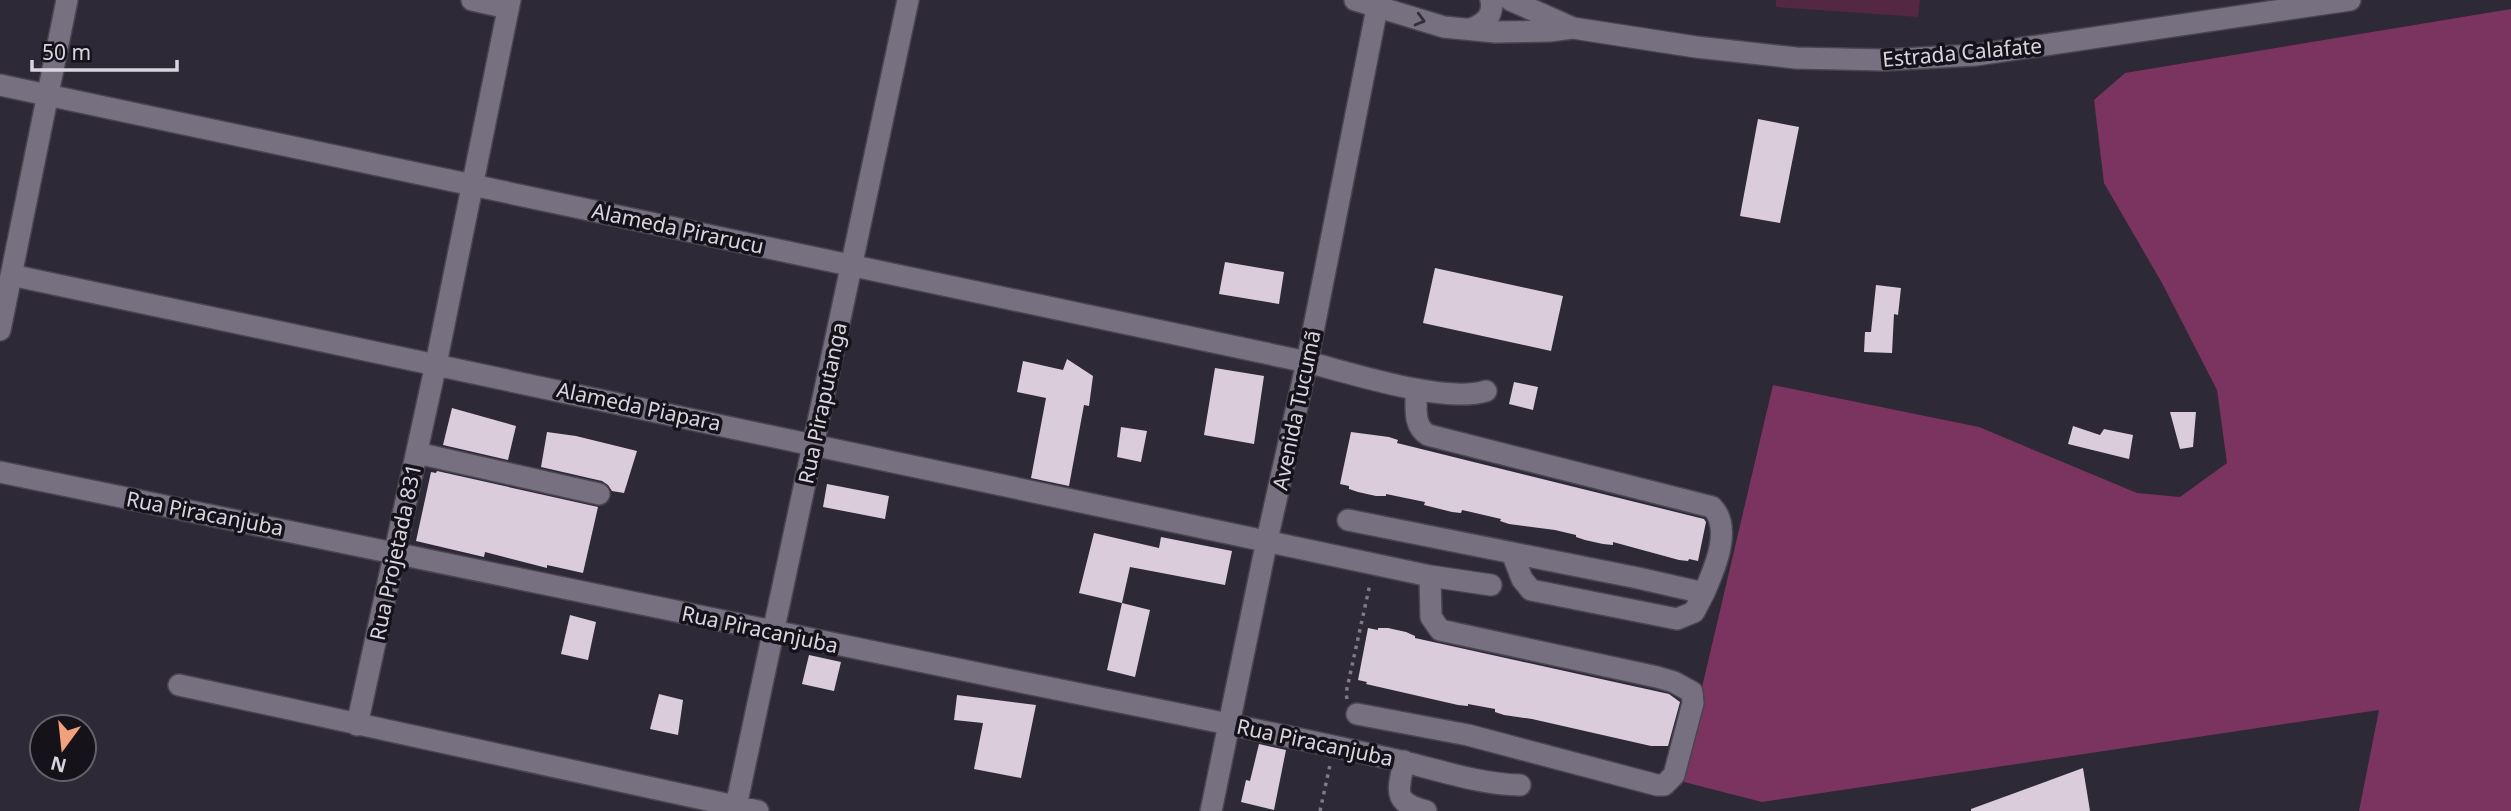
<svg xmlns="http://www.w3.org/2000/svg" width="2511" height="811" font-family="'Noto Sans',sans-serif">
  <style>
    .green { fill: #542742 }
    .forest { fill: #7b3360 }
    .building { fill: #dbccdb }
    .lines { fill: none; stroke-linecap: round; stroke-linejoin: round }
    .minor-casing { stroke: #494450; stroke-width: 24 }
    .path { stroke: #7f7a86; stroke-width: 3.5; stroke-dasharray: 3.5 5; stroke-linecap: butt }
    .minor { stroke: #777081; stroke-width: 21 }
    .oneway { stroke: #322f38 }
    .labels { text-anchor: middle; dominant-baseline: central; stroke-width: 7; stroke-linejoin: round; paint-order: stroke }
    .street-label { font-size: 21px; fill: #d9d5df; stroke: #151319 }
  </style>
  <rect width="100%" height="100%" fill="#2e2936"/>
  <!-- green -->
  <path class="green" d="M1776,0H1920L1918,17L1776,7Z"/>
  <!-- forest -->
  <path class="forest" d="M2511,9V811H2359L2379,710L1762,802L1680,781L1773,385L1979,427L2137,493L2180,497L2227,463L2217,390L2162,283L2104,183L2094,100L2125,73Z"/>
  <!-- building -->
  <path class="building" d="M1758,119L1799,127L1780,223L1740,216Z
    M1225,262L1284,272L1279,304L1219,294Z
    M1435,268L1563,296L1551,351L1423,323Z
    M1876,285L1901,288L1898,315L1894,314L1892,353L1864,352L1865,332H1871Z
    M1067,359L1093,376L1089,406L1084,405L1069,486L1031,478L1046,398L1017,392L1023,361L1063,370Z
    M1215,368L1264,376L1254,444L1204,435Z
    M1514,382L1538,387L1533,410L1509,404Z
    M452,408L516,426L508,460L443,445Z
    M2170,412H2196L2193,447L2180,449Z
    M2073,426L2100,435L2104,429L2133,435L2129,459L2068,444Z
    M1121,427L1147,431L1141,462L1117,457Z
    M547,432L576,436L637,451L624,493L612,491L608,485L602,481L541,467Z
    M1351,432L1389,437L1398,440L1397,443L1704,519L1706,522L1698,561L1689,559L1688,561L1679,560L1613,542V545L1603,544L1585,540L1576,537V535L1555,530L1509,524L1500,521L1501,519L1471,512L1462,510L1461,513L1452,512L1424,505L1425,502L1386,494V496H1376L1358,492L1349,489V486L1340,484Z
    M437,471L598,507L583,573L547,565V568L485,552L484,557L416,541L431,472L436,473Z
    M827,484L889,496L885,519L823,507Z
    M1094,533L1159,548L1161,537L1232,551L1225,585L1130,567L1122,603L1079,593Z
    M1122,603L1150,610L1135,677L1107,670Z
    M570,615L596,622L588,660L561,654Z
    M1368,628L1378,630V628H1388L1406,632L1415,636V638L1669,694L1680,702L1668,746H1651L1532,719L1504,715L1495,712V709L1468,704V706L1458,705L1366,684L1367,682L1358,680Z
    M809,655L841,662L834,691L802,684Z
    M659,694L683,700L678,735L650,729Z
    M957,695L1036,705L1021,778L974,769L983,723L954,720Z
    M1259,744L1286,750L1274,810L1241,802L1246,780L1250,781Z
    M2083,768L2090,811H1971V809Z"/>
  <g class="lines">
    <!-- minor casing -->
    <g class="minor-casing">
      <path id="minor" d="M472,0L508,8
        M1355,0L1444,27L1495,32L1549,31L1573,28L1696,47L1796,58L1884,60L1976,55L2350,0
        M1510,0L1573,28
        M1471,29C1485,23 1494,16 1491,0
        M0,85L1307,362C1351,373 1445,404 1486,391
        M11,275L1430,576L1491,585
        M0,330L67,0
        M417,453L599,494
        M0,472C367,545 733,624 1100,698C1194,717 1289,736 1383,757C1428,766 1474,784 1520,785
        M1348,520L1638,578L1704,593C1714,570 1733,528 1712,507L1428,435C1412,425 1417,406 1416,389
        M1512,553L1522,579L1531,590L1677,619L1694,612L1704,593
        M179,685L758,811
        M1357,714L1468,735L1657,785H1664L1674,775L1693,703L1692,692L1674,682L1657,677L1440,630L1431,617L1430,576
        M357,725L436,364L510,0
        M1404,761C1398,792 1392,802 1426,811
        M735,811L908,0
        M1211,811L1267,540L1307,362L1377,8L1375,0"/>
    </g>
    <!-- path -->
    <path class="path" d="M1347,699L1346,693L1370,584
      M1320,811L1330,765"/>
    <!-- minor -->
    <use href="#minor" class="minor"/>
  </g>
  <!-- one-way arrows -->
  <defs><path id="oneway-chevron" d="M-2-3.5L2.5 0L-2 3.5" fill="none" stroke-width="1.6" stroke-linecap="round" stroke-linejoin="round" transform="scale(1.75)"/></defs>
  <use class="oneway" href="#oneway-chevron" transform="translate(1420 20) rotate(15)"/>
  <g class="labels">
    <!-- street labels -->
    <g class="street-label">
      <text transform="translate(1962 52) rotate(-5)">Estrada Calafate</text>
      <text transform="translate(678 228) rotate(12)">Alameda Pirarucu</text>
      <text transform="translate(822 403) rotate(-78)">Rua Piraputanga</text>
      <text transform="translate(639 406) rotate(12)">Alameda Piapara</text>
      <text transform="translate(1296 410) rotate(-78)">Avenida Tucumã</text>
      <text transform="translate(205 513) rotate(11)">Rua Piracanjuba</text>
      <text transform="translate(395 552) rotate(-78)">Rua Projetada 831</text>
      <text transform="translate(760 629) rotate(12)">Rua Piracanjuba</text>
      <text transform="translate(1315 742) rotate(12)">Rua Piracanjuba</text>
    </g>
  </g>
  <!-- north arrow -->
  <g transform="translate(63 748) rotate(195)"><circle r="33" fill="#151319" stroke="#636168" stroke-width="2"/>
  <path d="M0-5L12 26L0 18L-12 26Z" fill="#f1a17c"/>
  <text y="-10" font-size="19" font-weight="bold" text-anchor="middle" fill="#d9d5df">N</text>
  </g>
  <!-- scale -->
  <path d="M32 60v10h145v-10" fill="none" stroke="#d9d5df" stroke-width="3.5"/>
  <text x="42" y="60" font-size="21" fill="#d9d5df" stroke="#151319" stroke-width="5" paint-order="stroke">50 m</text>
</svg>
